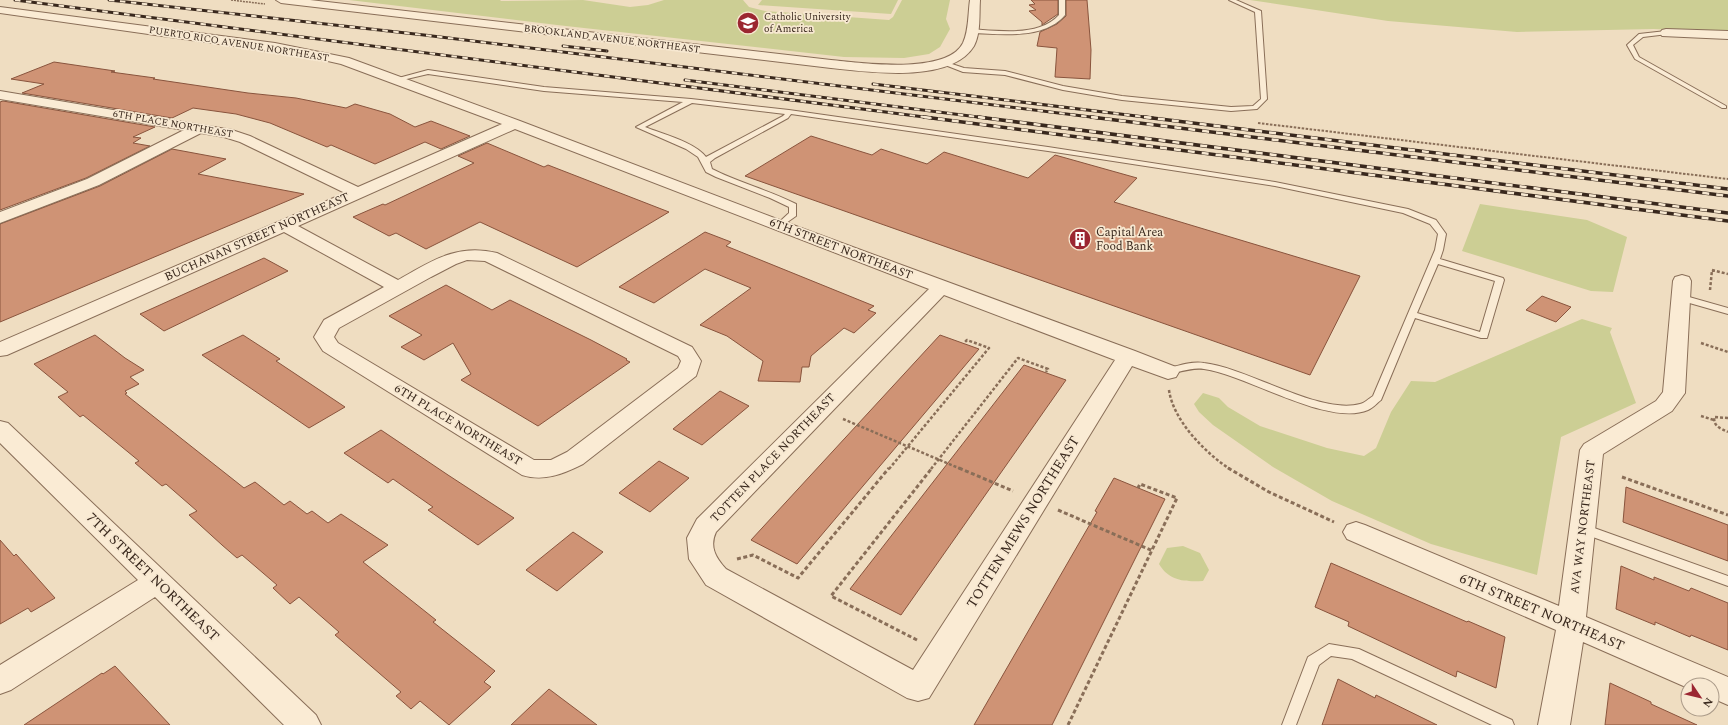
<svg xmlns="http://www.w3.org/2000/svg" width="1728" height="725" font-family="Spectral,serif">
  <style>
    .green { fill: #ccce94 }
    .building { fill: #cf9375; stroke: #89543d }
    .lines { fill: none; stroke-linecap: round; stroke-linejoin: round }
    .lane-casing { stroke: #896e58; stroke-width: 2 }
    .street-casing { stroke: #896e58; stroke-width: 2 }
    .path-far3 { stroke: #896e58; stroke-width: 1.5; stroke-dasharray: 2 1; stroke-linecap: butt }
    .path-far2 { stroke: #896e58; stroke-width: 2; stroke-dasharray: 2.5 1.5; stroke-linecap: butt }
    .path-far1 { stroke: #896e58; stroke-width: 2.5; stroke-dasharray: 3 2; stroke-linecap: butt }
    .path { stroke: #896e58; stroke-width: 3; stroke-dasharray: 4 2.5; stroke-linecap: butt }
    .lane { fill: #faebd4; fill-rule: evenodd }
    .street { fill: #faebd4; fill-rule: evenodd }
    .rail-far1-casing { stroke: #39281d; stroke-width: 3 }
    .rail-casing { stroke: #39281d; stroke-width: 3.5 }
    .rail-far1 { stroke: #f7e8d1; stroke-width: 2; stroke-dasharray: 5.5; stroke-linecap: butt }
    .rail { stroke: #f7e8d1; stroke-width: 2.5; stroke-dasharray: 7; stroke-linecap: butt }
    .labels { text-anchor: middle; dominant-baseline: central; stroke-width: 3.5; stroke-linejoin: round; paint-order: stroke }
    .far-poi-label { font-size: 10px; fill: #39281d; stroke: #f7e8d1; text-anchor: start }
    .far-street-label { font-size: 10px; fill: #39281d; stroke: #f7e8d1 }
    .poi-label { font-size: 12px; fill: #39281d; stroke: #f7e8d1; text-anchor: start }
    .street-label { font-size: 12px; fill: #39281d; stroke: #f7e8d1 }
    .near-street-label { font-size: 14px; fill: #39281d; stroke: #f7e8d1 }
  </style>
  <rect width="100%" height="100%" fill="#efddc1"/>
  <!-- green -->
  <path class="green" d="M349,0H500L501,1L583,0L630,7L648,5L664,0H743L749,7L765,11L889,20L893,17L902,0H950L946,19L950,29L940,47L929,54L904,58L844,57L557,25Z
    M762,0H898L891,14L758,5Z
    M1250,0H1728V33L1654,29L1517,32L1388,21Z
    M1480,204L1587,220L1627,237L1613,292L1591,291L1462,251Z
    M1582,319L1612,328L1610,332L1636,403L1561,437L1537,575L1431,544L1332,501L1273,467L1213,425L1199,412L1194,404L1203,393L1219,398L1228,407L1260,426L1327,448L1364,456L1376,448L1391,412L1411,381L1435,382Z
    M1183,546L1200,553L1209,570L1203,581C1185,582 1169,581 1159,564L1167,548Z"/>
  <!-- building -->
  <path class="building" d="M1031,0H1058V14L1042,25V22L1029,11L1036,10L1029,5L1035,4Z
    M1066,0H1087L1091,50L1090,79L1055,77L1057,48L1037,46L1040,32L1057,24L1066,16Z
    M54,62L115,71L111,72L155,78L153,79L248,93L296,98L346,108L355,104L390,114L415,127L431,121L470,136L441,149L425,142L375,164L331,145L327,147L270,123L236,114L193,108L172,118L22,93L44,84L11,79Z
    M3,101L155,127L133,137L141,138L133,143L150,146L86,178L0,210V102Z
    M811,136L872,155L881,149L927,164L944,152L1028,178L1055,155L1137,178L1114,202L1360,276L1310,375L745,176Z
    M487,143L544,167L548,165L669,212L577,267L480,222L426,249L396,233L389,236L353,217L383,204L385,205L474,163L458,156Z
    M172,149L226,159L198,174L304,194L0,322V224L100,186Z
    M705,232L731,242L726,246L874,306L868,310L876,313L854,333L844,328L811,356L809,367H802L800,382L758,381L763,361L727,336L700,325L751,288L705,269L654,303L619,287Z
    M264,258L288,271L164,331L140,314Z
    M446,285L492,310L510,300L591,340L627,359L626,360L630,362L538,426L461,380L471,374L453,343L424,360L401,347L422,335L389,316Z
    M1542,296L1571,307L1556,322L1526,310Z
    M95,335L125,358L144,370L130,377L139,384L125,391L127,393L125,394L244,488L255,482L284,505L290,501L307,514L312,511L328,523L341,514L388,545L363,562L436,620L433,622L495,671L484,682L491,687L449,725L420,701L411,709L396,696L401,692L335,635L339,632L299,597L290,604L273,588L277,585L242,555L237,558L222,545L189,515L197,511L166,484L162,486L135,463L139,461L83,415L80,417L58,397L68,392L34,364Z
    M243,335L280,359L276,361L345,407L309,428L202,355Z
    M940,335L979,349L797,564L751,540Z
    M1024,365L1066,380L901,615L850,589Z
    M720,391L749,406L702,445L673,429Z
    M381,430L448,475L514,518L478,545L428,510L433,507L393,479L388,483L344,453Z
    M659,461L689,478L650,512L619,493Z
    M1114,478L1165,499L1052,725H974L1097,512L1095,511Z
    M1626,487L1728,525V561L1623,522Z
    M573,532L603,552L557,591L526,570Z
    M0,540L14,556L16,554L55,598L31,612L28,608L0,624Z
    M1331,563L1467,622L1468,621L1505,637L1496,688L1457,671L1456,677L1348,626L1349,622L1315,607Z
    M1621,566L1654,580V577L1689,591L1691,588L1728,603V650L1691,635L1690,637L1655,622V625L1616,609Z
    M115,666L170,725H24L102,673L103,674Z
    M1338,679L1375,698L1376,695L1437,725H1322Z
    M1610,683L1651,702V704L1697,725H1605Z
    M549,689L597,725H511Z"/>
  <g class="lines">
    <!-- lane casing -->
    <g class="lane-casing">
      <path id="lane" d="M1059,0H1065V15C1044,40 1001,34 971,33L968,31L971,29C999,31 1039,37 1059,15Z
        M1229,0H1236L1261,11L1267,99L1257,109L1231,111L1122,100L1063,90L1005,75L963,72L940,63L943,61L964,68L1005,71L1063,86L1122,96L1231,107L1253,106L1261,99L1255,12Z
        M1666,31L1668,32V34L1643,37L1633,45L1639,57L1726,106V108H1722L1635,59L1627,45L1639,34Z
        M428,70L544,87L691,99L789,110L1048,147L1275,182L1408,209L1436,220L1446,234L1443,250L1440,259L1503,278L1504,280L1487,338H1481L1415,318L1381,400C1377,403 1373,408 1368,410C1328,427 1247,375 1204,369C1192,367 1179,372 1168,375L1163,372L1164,370C1177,366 1191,361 1204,363C1248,368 1319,415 1360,404C1365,403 1368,399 1373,396L1435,250L1438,234L1430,224L1403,213L1275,186L1048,151L791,114L788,118L715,158L710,162L712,169C739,183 769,190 796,204V216L779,228L775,226L789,213V207L770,198L716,177L706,172L698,157L686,149L636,127L683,102L544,91L428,74L394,82L391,80ZM692,103L785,114L783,116L706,157C695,142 662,134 645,127ZM1438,264L1495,281L1480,332L1417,313Z
        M1682,295L1728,308V314L1679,300L1677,298Z
        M1583,524L1728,576V586L1579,532L1577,529L1579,526Z
        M1329,644L1359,649L1512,720L1514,725H1492L1352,659L1331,656L1319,665L1296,725H1282L1308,657Z"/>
    </g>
    <!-- street casing -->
    <g class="street-casing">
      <path id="street" d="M276,0H310L831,60C861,63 947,75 963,43C969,30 968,13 970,0H980C979,14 981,33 974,46C951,84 868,72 831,68L281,3Z
        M0,7L275,43L349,58L520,121L785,222L1135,351L1176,367L1179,372L1176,377L1168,379L1132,366L929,698L918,701L907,698L706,585L689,559L687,538L697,519L929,289L515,129L298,226L398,280C432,261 457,243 497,253L692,347L701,361L696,376L583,464C563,474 544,482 522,475L323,351L314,337L324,320L384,287L284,232L7,355L0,356V342L345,193L240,142L224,137L201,133L99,185L0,223V212L87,179L184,130L0,99V91L232,130L250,136L358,187L502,124L341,64L310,57L0,13ZM467,260L485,261L678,356L681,361L678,368L567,452L551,460H534L338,343L334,337L339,328L431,277L456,264ZM944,295L1115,360L913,670L726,569C716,558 709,547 716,532Z
        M1666,29L1728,31V39L1662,36L1660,33L1662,30Z
        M1682,275L1689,277L1691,281L1685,393L1672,411L1603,454L1586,617L1728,677V705L1712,698V685H1688V688L1583,642L1570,725H1538L1556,630L1347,539L1343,532L1347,525L1356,522L1365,525L1559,606L1580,450L1584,444L1656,401L1663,392L1673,281L1675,277Z
        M0,421L8,423L316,715L321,725H284L155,597L11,690L0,694V665L138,580L0,443Z"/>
    </g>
    <!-- path-far3 -->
    <path class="path-far3" d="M231,0L265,4"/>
    <!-- path-far2 -->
    <path class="path-far2" d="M1258,123L1728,179
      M1712,271H1716"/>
    <!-- path-far1 -->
    <path class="path-far1" d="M1712,270L1728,274
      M1710,290L1712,270
      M1701,343L1728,352
      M1169,390C1173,420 1205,453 1230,469
      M1701,416L1714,420
      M1728,418L1714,417C1714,427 1720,428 1728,432
      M843,419L961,469
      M889,469L989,348L967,340L964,343
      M931,469L1018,358L1048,369L1046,372"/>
    <!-- path -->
    <path class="path" d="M959,468L1013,491
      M1228,468L1269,492L1334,522
      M1622,477L1728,515
      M1058,510L1153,551
      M737,559L753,555L798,578L889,468
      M917,640L831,596L932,468
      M1068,725L1177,498L1140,484L1138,488"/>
    <!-- lane -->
    <use href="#lane" class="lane"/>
    <!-- street -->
    <use href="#street" class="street"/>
    <!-- rail-far1 casing -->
    <g class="rail-far1-casing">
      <path id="rail-far1" d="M15,0L932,118
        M109,0L424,35L1099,118
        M563,46L607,51
        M685,80L986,118
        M873,84L1153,118"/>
    </g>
    <!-- rail casing -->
    <g class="rail-casing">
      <path id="rail" d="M924,117L1728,221
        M978,117L1728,213
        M1091,117L1728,196
        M1144,117L1728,189"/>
    </g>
    <!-- rail-far1 -->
    <use href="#rail-far1" class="rail-far1"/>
    <!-- rail -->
    <use href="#rail" class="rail"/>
  </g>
  <!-- icons -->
  <defs>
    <g id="university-disc" transform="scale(1.15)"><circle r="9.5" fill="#9b2631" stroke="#f7e8d1"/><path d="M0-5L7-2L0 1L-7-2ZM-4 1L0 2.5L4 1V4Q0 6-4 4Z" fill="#fff"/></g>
    <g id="building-disc" transform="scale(1.15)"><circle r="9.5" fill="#9b2631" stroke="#f7e8d1"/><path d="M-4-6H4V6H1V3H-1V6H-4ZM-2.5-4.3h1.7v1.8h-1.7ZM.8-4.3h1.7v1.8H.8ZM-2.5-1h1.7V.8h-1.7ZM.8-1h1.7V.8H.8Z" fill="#fff"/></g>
  </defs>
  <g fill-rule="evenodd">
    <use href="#university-disc" x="748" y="23"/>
    <use href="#building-disc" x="1080" y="239"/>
  </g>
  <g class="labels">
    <!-- far-poi labels -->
    <g class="far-poi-label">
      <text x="764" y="17">Catholic University<tspan x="764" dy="12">of America</tspan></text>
    </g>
    <!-- far-street labels -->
    <g class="far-street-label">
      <text transform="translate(612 39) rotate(7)">BROOKLAND AVENUE NORTHEAST</text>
      <text transform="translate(239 44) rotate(9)">PUERTO RICO AVENUE NORTHEAST</text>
      <text transform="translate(173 124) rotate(10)">6TH PLACE NORTHEAST</text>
    </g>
    <!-- poi labels -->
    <g class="poi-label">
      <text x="1096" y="232">Capital Area<tspan x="1096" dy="14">Food Bank</tspan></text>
    </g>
    <!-- street labels -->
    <g class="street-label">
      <text transform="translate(257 237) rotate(-24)">BUCHANAN STREET NORTHEAST</text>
      <text transform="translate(841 249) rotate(21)">6TH STREET NORTHEAST</text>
      <text transform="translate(458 425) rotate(31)">6TH PLACE NORTHEAST</text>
      <text transform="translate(773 458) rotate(-46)">TOTTEN PLACE NORTHEAST</text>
      <text transform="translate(1583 527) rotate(-83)">AVA WAY NORTHEAST</text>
    </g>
    <!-- near-street labels -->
    <g class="near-street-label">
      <text transform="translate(1023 522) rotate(-58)">TOTTEN MEWS NORTHEAST</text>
      <text transform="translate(153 577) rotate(44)">7TH STREET NORTHEAST</text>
      <text transform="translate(1542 612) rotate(23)">6TH STREET NORTHEAST</text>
    </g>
  </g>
  <!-- north arrow -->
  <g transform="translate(1700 697) rotate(125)"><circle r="19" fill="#f7e8d1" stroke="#ab9b89"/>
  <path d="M0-3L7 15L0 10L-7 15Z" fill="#9b2631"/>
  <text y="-6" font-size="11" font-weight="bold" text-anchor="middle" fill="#39281d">N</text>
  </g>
</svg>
